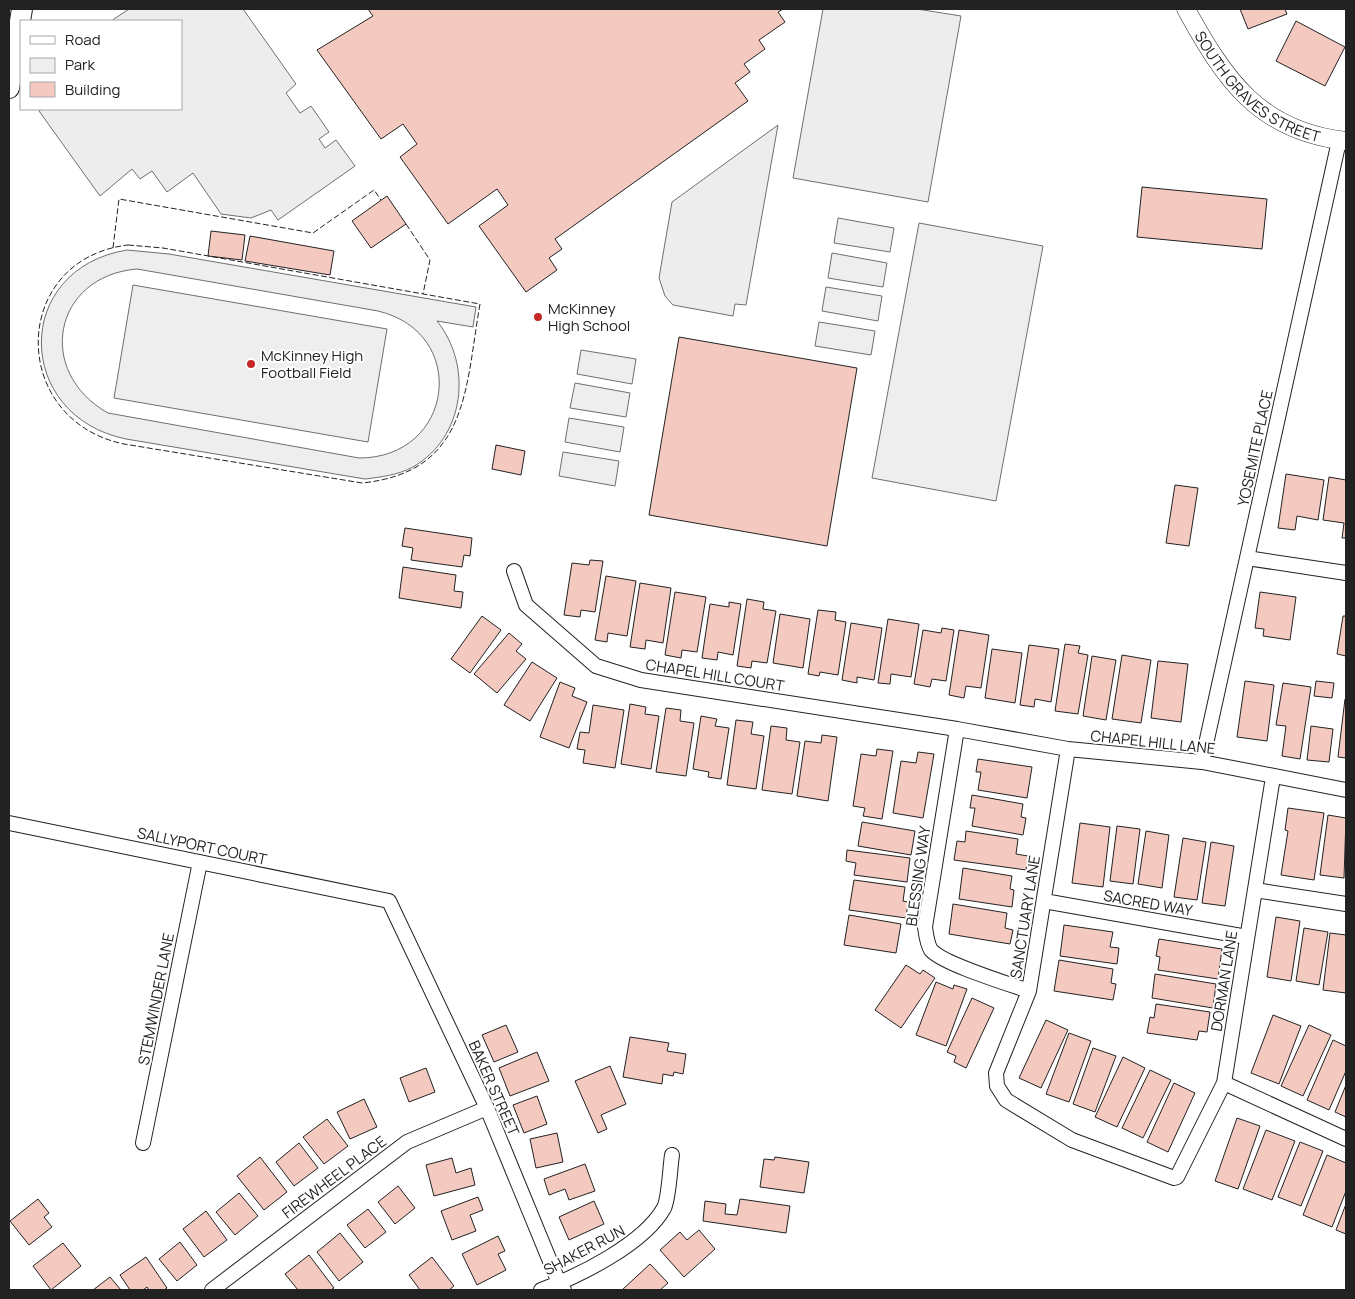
<svg xmlns="http://www.w3.org/2000/svg" width="1355" height="1299" font-family="Manrope,sans-serif">
  <style>
    .green { fill: #eee; stroke: #6f6f6f; fill-rule: evenodd }
    .parking { fill: #ededed; stroke: #6f6f6f }
    .building { fill: #f3c9c0; stroke: #222 }
    .lines { fill: none; stroke-linecap: round; stroke-linejoin: round }
    .minor-casing { stroke: #222; stroke-width: 16 }
    .tertiary-casing { stroke: #222; stroke-width: 19 }
    .secondary-casing { stroke: #222; stroke-width: 22 }
    .minor { stroke: #fff; stroke-width: 14 }
    .tertiary { stroke: #fff; stroke-width: 18 }
    .secondary { stroke: #fff; stroke-width: 20 }
    .fence { stroke: #222; stroke-width: 1; stroke-dasharray: 6 2.5; stroke-linecap: butt }
    .poi-dot { fill: #c62828; stroke: #fff; stroke-width: 2 }
    .labels { text-anchor: middle; dominant-baseline: central; stroke-width: 4; stroke-linejoin: round; paint-order: stroke }
    .street-label { font-size: 15px; fill: #222; stroke: #fff }
    .poi-label { font-size: 15px; fill: #222; stroke: #fff; text-anchor: start }
  </style>
  <rect width="100%" height="100%" fill="#fff"/>
  <!-- green -->
  <path class="green" d="M838,218L894,228L890,252L834,243Z
    M919,223L1043,246L996,501L872,478Z
    M127,250L169,254L476,307L473,327L437,321C473,366 465,437 413,467C398,475 381,477 365,479L126,439C14,416 12,269 127,250ZM137,269L378,311C470,333 454,458 359,458L108,413C35,372 53,276 137,269Z
    M832,253L887,263L883,287L828,278Z
    M133,285L387,329L368,442L114,398Z
    M826,287L882,296L878,321L822,311Z
    M819,322L875,331L871,355L815,346Z
    M581,350L636,359L632,384L577,374Z
    M575,383L630,393L626,417L570,408Z
    M569,418L624,427L620,452L565,442Z
    M563,452L619,461L615,486L559,476Z"/>
  <!-- parking -->
  <path class="parking" d="M129,9H243L296,84L286,93L300,113L311,106L329,132L319,139L325,148L336,140L355,166L278,220L271,210L251,218L221,214L193,173L167,192L152,171L140,179L132,169L100,196L39,111L42,109H181V21H111Z
    M823,9H917L961,16L928,202L793,178Z
    M778,125L746,305L735,304L733,316L673,305L665,296L659,278L672,202Z"/>
  <!-- building -->
  <path class="building" d="M368,9H783L778,12L785,22L759,40L765,49L744,64L750,72L735,83L748,101L555,239L562,249L549,258L557,270L526,292L479,226L508,205L497,189L448,224L400,157L417,144L403,124L381,139L317,50L373,16Z
    M1240,9H1285L1287,14L1248,29Z
    M1296,21L1345,47L1325,86L1276,61Z
    M1142,187L1267,199L1262,249L1137,237Z
    M387,196L406,224L371,248L352,221Z
    M211,231L245,235L242,260L208,256Z
    M250,236L334,251L330,275L245,261Z
    M679,337L857,368L827,546L649,515Z
    M496,445L525,451L521,475L492,469Z
    M1286,474L1324,480L1318,520L1297,516L1295,530L1278,528Z
    M1329,477L1346,480V538H1342L1344,523L1323,520Z
    M1175,485L1198,488L1189,546L1166,543Z
    M405,528L472,538L470,556L464,555L462,567L411,560L413,548L402,546Z
    M590,560L603,561L595,612L581,610L580,617L564,615L572,563L589,565Z
    M403,567L456,575L454,591L463,592L461,608L399,598Z
    M606,576L636,581L627,636L608,633L607,642L595,640Z
    M640,583L671,588L663,643L646,640L645,649L630,647Z
    M675,592L706,597L697,652L682,650L681,658L665,655Z
    M1260,592L1296,597L1290,640L1263,636L1264,629L1255,628Z
    M747,599L764,602L763,609L776,611L767,663L752,661L751,668L737,666Z
    M729,602L741,604L733,655L718,652L717,660L702,658L710,604L729,607Z
    M818,610L836,612L835,620L846,622L838,675L820,672L819,676L808,674Z
    M780,614L810,619L803,668L773,663Z
    M482,616L501,630L470,673L451,659Z
    M1343,616H1346V656L1337,654Z
    M888,619L919,624L911,677L891,674L890,684L878,683Z
    M851,623L882,628L874,680L857,677V683L842,680Z
    M942,628L954,630L946,681L932,679L930,687L914,684L923,630L941,633Z
    M959,630L989,635L981,688L966,686L964,698L949,695Z
    M509,633L522,644L516,651L526,659L497,693L474,674Z
    M1065,644L1080,646L1078,653L1088,655L1078,714L1055,711Z
    M1029,645L1059,649L1051,702L1035,699L1034,707L1020,705Z
    M992,649L1022,653L1015,703L985,698Z
    M1122,655L1151,660L1141,723L1112,719Z
    M1092,656L1116,660L1106,720L1083,716Z
    M1158,661L1188,664L1181,722L1151,718Z
    M532,662L557,678L530,721L504,705Z
    M1245,681L1274,685L1267,741L1237,737Z
    M1316,681L1334,683L1332,698L1314,696Z
    M560,682L575,688L572,696L587,702L569,748L540,737Z
    M1283,683L1311,687L1300,759L1282,756L1286,726L1276,725Z
    M1345,699L1346,700V758L1338,757Z
    M630,704L646,707L645,714L659,716L651,769L621,764Z
    M593,705L624,710L615,768L583,763L585,750L577,749L580,732L589,733Z
    M666,708L681,710L680,721L694,723L686,776L656,772Z
    M701,716L717,719L715,726L729,728L721,779L708,777L709,772L693,769Z
    M736,720L753,722L751,734L764,736L756,789L727,785Z
    M771,726L787,728L786,740L800,742L792,794L762,790Z
    M1311,726L1333,729L1329,762L1307,760Z
    M822,735L837,737L828,801L797,796L805,741L821,743Z
    M877,749L893,751L882,819L863,816L865,808L853,806L861,754L876,756Z
    M918,752L934,754L923,818L893,813L901,761L916,763Z
    M978,759L1032,767L1027,798L978,790L981,772H976Z
    M972,795L1023,804L1021,817L1026,818L1023,835L972,826L975,808H970Z
    M1288,808L1324,813L1314,880L1281,875L1288,831L1285,830Z
    M1328,815L1346,818L1344,878L1320,875Z
    M862,822L915,831L911,855L858,846Z
    M1080,823L1110,827L1103,887L1072,883Z
    M1117,826L1140,829L1133,884L1110,881Z
    M966,831L1018,839L1016,854L1028,856L1026,870L954,860L957,841L965,842Z
    M1146,831L1169,835L1162,888L1138,884Z
    M1183,838L1206,842L1197,900L1174,897Z
    M1211,842L1234,846L1225,906L1202,903Z
    M847,850L910,858L907,882L854,875L856,863L846,861Z
    M963,868L1012,876L1010,889L1014,890L1012,907L959,899Z
    M854,880L905,887L903,901L908,902L906,918L849,910Z
    M953,904L1007,913L1005,928L1013,930L1010,944L949,934Z
    M849,915L901,924L896,953L844,945Z
    M1276,917L1300,921L1291,981L1267,977Z
    M1064,925L1113,932L1110,947L1119,948L1117,964L1060,956Z
    M1304,928L1328,932L1319,985L1296,981Z
    M1330,933L1346,935V993L1323,990Z
    M1159,939L1222,949L1218,979L1158,970L1160,957L1156,956Z
    M1059,960L1113,969L1111,983L1116,984L1113,1000L1054,991Z
    M906,965L920,974L923,970L935,978L901,1028L875,1010Z
    M1155,974L1216,984L1213,1008L1152,998Z
    M936,982L953,989L954,985L967,989L946,1046L916,1035Z
    M972,998L994,1008L966,1068L954,1062L956,1056L947,1052Z
    M1156,1004L1210,1012L1207,1032L1199,1031L1197,1040L1147,1033L1150,1017L1154,1018Z
    M1273,1015L1301,1026L1279,1084L1251,1073Z
    M1046,1020L1068,1030L1041,1088L1019,1078Z
    M506,1025L518,1052L494,1062L482,1035Z
    M1309,1025L1331,1035L1303,1096L1281,1086Z
    M1069,1033L1091,1041L1069,1102L1046,1094Z
    M630,1037L669,1043L667,1051L686,1054L683,1074L674,1072L673,1076L663,1074L662,1084L623,1077Z
    M1333,1040L1346,1046V1071L1329,1110L1307,1100Z
    M1093,1048L1116,1056L1095,1112L1073,1104Z
    M537,1052L549,1081L510,1096L499,1068Z
    M1123,1057L1145,1068L1117,1127L1095,1117Z
    M610,1066L626,1104L601,1115L607,1129L598,1133L575,1081Z
    M426,1068L435,1092L409,1102L400,1078Z
    M1150,1070L1171,1080L1143,1138L1122,1128Z
    M1174,1083L1195,1093L1168,1152L1147,1142Z
    M1346,1085V1117L1335,1112Z
    M537,1096L547,1124L524,1133L513,1105Z
    M364,1099L377,1127L350,1139L337,1112Z
    M1237,1118L1260,1126L1238,1189L1215,1181Z
    M327,1119L348,1146L324,1164L303,1137Z
    M1266,1130L1295,1141L1272,1200L1243,1189Z
    M557,1133L563,1162L536,1168L530,1139Z
    M1300,1142L1323,1151L1301,1206L1278,1197Z
    M299,1143L318,1168L294,1186L276,1162Z
    M1327,1155L1346,1163V1191L1332,1227L1303,1215Z
    M260,1157L287,1192L264,1210L237,1176Z
    M775,1157L809,1162L804,1193L760,1187L764,1159L774,1160Z
    M452,1158L456,1173L471,1168L475,1185L434,1196L426,1165Z
    M585,1164L595,1191L569,1200L565,1189L549,1195L544,1179Z
    M398,1186L415,1208L395,1224L378,1202Z
    M239,1193L258,1216L235,1235L216,1212Z
    M478,1197L483,1210L470,1215L476,1231L452,1240L441,1211Z
    M38,1199L49,1213L44,1217L52,1227L29,1245L10,1221Z
    M740,1199L790,1206L786,1233L703,1221L705,1201L726,1204L725,1214L737,1215Z
    M594,1201L604,1224L569,1240L559,1217Z
    M1346,1204V1234L1336,1230Z
    M368,1209L386,1232L365,1248L347,1225Z
    M206,1211L227,1240L204,1257L183,1229Z
    M699,1230L715,1249L684,1277L660,1250L680,1232L687,1240Z
    M340,1233L363,1262L339,1281L317,1252Z
    M498,1236L505,1251L498,1254L506,1270L477,1285L462,1254Z
    M180,1242L197,1265L177,1281L159,1259Z
    M63,1243L81,1266L51,1290L33,1266Z
    M309,1255L334,1288L331,1290H298L285,1274Z
    M146,1257L167,1288L164,1290H149L147,1287L143,1290H130L120,1275Z
    M432,1257L454,1286L449,1290H420L409,1275Z
    M650,1264L668,1283L660,1290H622Z
    M110,1277L121,1290H93Z"/>
  <g class="lines">
    <!-- minor casing -->
    <g class="minor-casing">
      <path id="minor" d="M1247,558L1346,573
        M514,571L526,605L596,666L641,680L957,729L1068,749L1202,762L1346,790
        M957,729L925,927C926,934 927,944 931,950C943,964 1009,984 1029,991
        M1068,749L1029,991L996,1073L997,1086L1006,1100L1072,1140L1174,1178L1177,1177L1224,1083L1273,777
        M1202,762L1339,141
        M9,823L389,901L487,1108L559,1283L564,1290
        M1255,890L1346,904
        M1044,901L1247,937
        M1224,1083L1346,1139
        M143,1143L200,862
        M212,1290L407,1142L487,1108
        M541,1290C579,1276 644,1244 664,1208C669,1198 670,1168 672,1155"/>
    </g>
    <!-- tertiary casing -->
    <g class="tertiary-casing">
      <g id="tertiary">
        <path id="s1" d="M1186,9C1225,80 1259,131 1346,141"/>
      </g>
    </g>
    <!-- secondary casing -->
    <g class="secondary-casing">
      <path id="secondary" d="M9,88L22,9"/>
    </g>
    <!-- minor -->
    <use href="#minor" class="minor"/>
    <!-- tertiary -->
    <use href="#tertiary" class="tertiary"/>
    <!-- secondary -->
    <use href="#secondary" class="secondary"/>
    <!-- fence -->
    <path class="fence" d="M406,224L430,260L423,294
      M128,245L163,248L480,304C465,389 469,472 362,483L124,444C8,420 10,259 128,245Z
      M113,248L119,199L313,233L374,190L381,200"/>
  </g>
  <!-- markers -->
  <g class="poi-dot">
    <circle cx="538" cy="317" r="5"/>
    <circle cx="251" cy="364" r="5"/>
  </g>
  <g class="labels">
    <!-- street labels -->
    <g class="street-label">
      <text stroke="none"><textPath href="#s1" startOffset="109">SOUTH GRAVES STREET</textPath></text>
      <text transform="translate(1255 448) rotate(-78)">YOSEMITE PLACE</text>
      <text transform="translate(715 675) rotate(9)">CHAPEL HILL COURT</text>
      <text transform="translate(1153 742) rotate(6)">CHAPEL HILL LANE</text>
      <text transform="translate(202 846) rotate(12)">SALLYPORT COURT</text>
      <text transform="translate(918 876) rotate(-82)">BLESSING WAY</text>
      <text transform="translate(1148 903) rotate(10)">SACRED WAY</text>
      <text transform="translate(1025 917) rotate(-81)">SANCTUARY LANE</text>
      <text transform="translate(1224 981) rotate(-81)">DORMAN LANE</text>
      <text transform="translate(156 999) rotate(-79)">STEMWINDER LANE</text>
      <text transform="translate(494 1088) rotate(66)">BAKER STREET</text>
      <text transform="translate(334 1177) rotate(-37)">FIREWHEEL PLACE</text>
      <text transform="translate(584 1250) rotate(-28)">SHAKER RUN</text>
    </g>
    <!-- poi labels -->
    <g class="poi-label">
      <text x="548" y="308">McKinney<tspan x="548" dy="17">High School</tspan></text>
      <text x="261" y="355">McKinney High<tspan x="261" dy="17">Football Field</tspan></text>
    </g>
  </g>
  <!-- border -->
  <rect width="1355" height="1299" fill="none" stroke="#222222" stroke-width="20"/>
  <!-- legend -->
  <rect x="20" y="20" width="162" height="90" fill="#ffffff" stroke="#a7a7a7"/>
  <rect x="30" y="36" width="25" height="8" fill="#ffffff" stroke="#a7a7a7"/>
  <text x="65" y="45" font-size="15" fill="#222222">Road</text>
  <rect x="30" y="58" width="25" height="15" fill="#eeeeee" stroke="#a7a7a7"/>
  <text x="65" y="70" font-size="15" fill="#222222">Park</text>
  <rect x="30" y="82" width="25" height="15" fill="#f3c9c0" stroke="#a7a7a7"/>
  <text x="65" y="95" font-size="15" fill="#222222">Building</text>
</svg>
